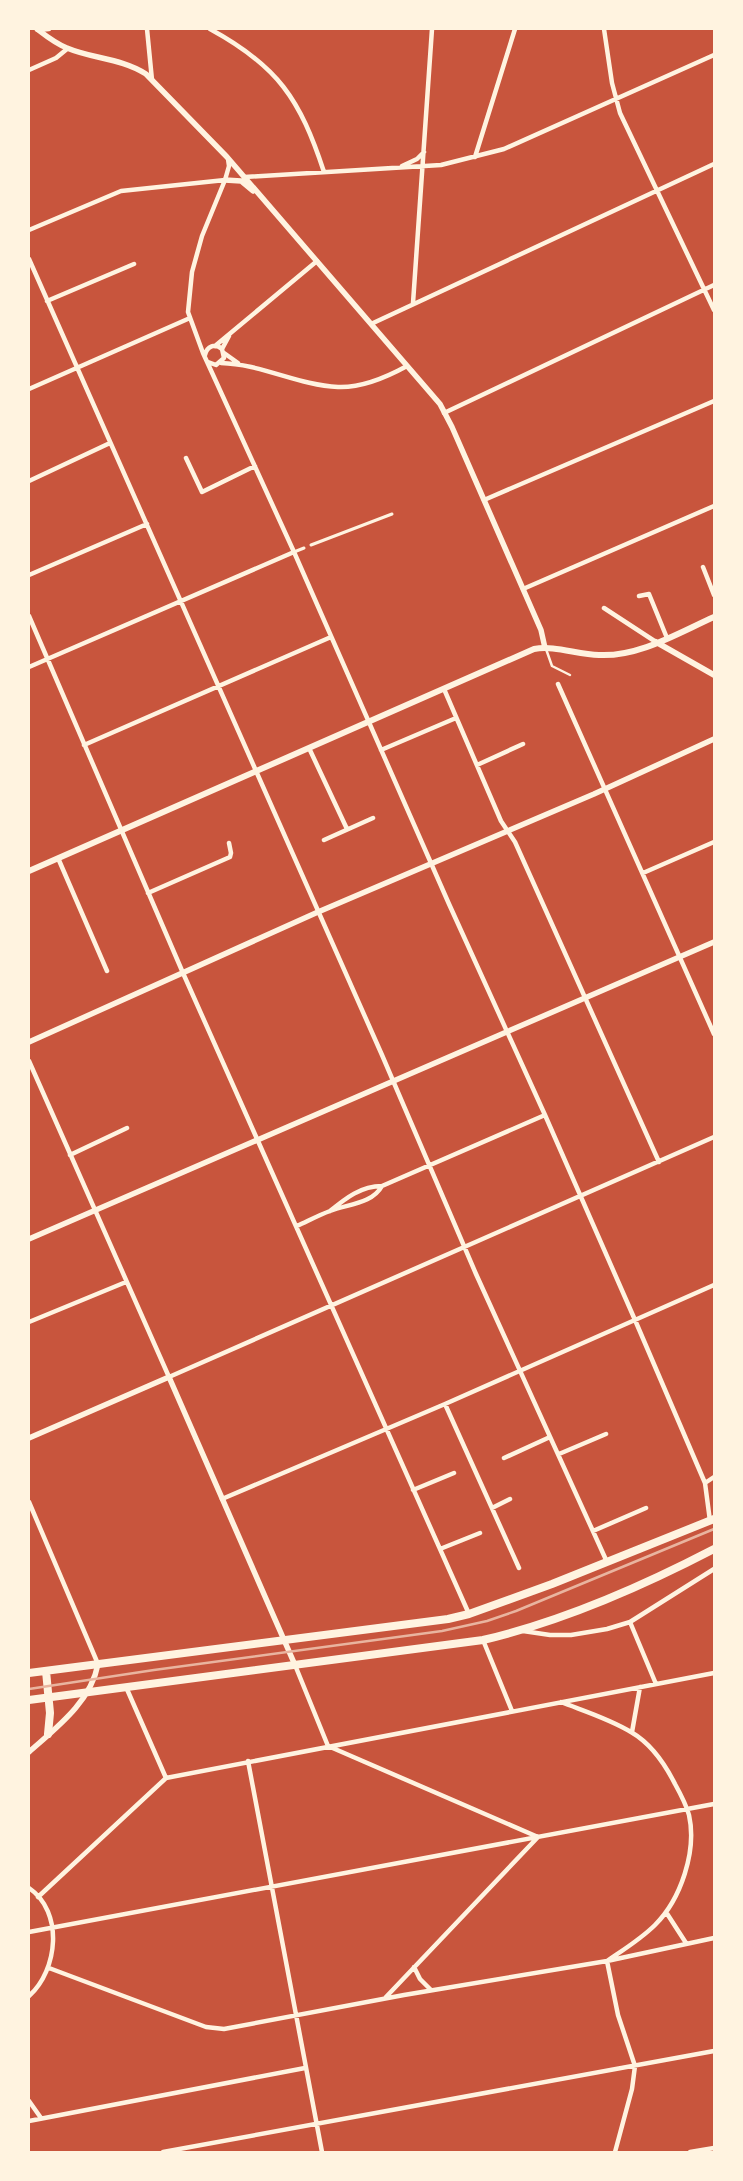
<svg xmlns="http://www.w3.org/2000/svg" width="743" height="2181" font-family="Rubik,sans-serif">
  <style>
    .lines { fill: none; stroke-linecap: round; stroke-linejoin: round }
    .service { stroke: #fff3e0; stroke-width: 2.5 }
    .pedestrian { stroke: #fff3e0; stroke-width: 3 }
    .minor { stroke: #fff3e0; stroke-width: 4.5 }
    .tertiary { stroke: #fff3e0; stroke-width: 5.5 }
    .secondary { stroke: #fff3e0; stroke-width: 6 }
    .trunk { stroke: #fff3e0; stroke-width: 8 }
    .rail { stroke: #e9b49f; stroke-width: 2.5 }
  </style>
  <rect width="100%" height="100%" fill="#c8553d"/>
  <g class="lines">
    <!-- service -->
    <path class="service" d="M546,649L552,666L570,675"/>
    <!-- pedestrian -->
    <path class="pedestrian" d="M311,545L392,514
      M294,552L304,548"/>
    <!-- minor -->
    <path class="minor" d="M147,29L152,80
      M210,29C278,66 300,99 324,172
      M604,29L612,83L620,113L714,310
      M38,30L49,29
      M29,70L56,58L67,49
      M475,157L515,29
      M228,159L229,166L225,180L202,236L192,272L188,312L203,353L294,552L449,904L545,1115L635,1320L705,1483L710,1521
      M402,166L417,159L424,152
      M245,177L441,165L504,149L714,55
      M29,230L121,191L225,180
      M29,259L382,1055L476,1274L607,1562
      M47,301L134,264
      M413,303L432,29
      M371,324L714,164
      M215,346L317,261
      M222,349L229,336
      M224,353L238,363
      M205,355C207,346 215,343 222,349L224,358L216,365L208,362
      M221,363C261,364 298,385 338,387C362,388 387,377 407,366
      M29,389L190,318
      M444,413L714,285
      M186,458L202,492L255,466
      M29,481L110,443
      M484,500L714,401
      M703,567L714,595
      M29,575L147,524
      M523,589L714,506
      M639,596L649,594L667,638
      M604,608L656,642
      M29,616L183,973L469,1614
      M29,667L294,552
      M558,684L714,1034
      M444,689L501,821L515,842L659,1162
      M84,745L331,637
      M309,748L347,829
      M381,750L456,718
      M477,765L523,744
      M324,840L373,818
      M58,858L107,971
      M643,873L714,842
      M148,893L230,857L231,853L229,843
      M29,1061L169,1377L714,1137
      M70,1155L127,1128
      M330,1211C346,1198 361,1186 382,1186L545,1115
      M297,1226C308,1221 319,1215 330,1211C348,1204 372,1204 382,1186
      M29,1322L126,1282
      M445,1404L519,1568
      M559,1454L606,1434
      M504,1458L550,1437
      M705,1483L714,1477
      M413,1490L454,1473
      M222,1499L445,1404L714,1285
      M29,1502L98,1664
      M492,1508L510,1499
      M593,1531L646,1508
      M440,1549L480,1533
      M630,1622L656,1684
      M523,1631L550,1635H571L607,1629L630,1622L714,1569
      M483,1640L512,1711
      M295,1665L328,1746
      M126,1687L166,1778
      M561,1702C584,1711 610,1719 631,1732C650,1743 665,1764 675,1784C680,1793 686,1804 689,1815C697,1851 681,1899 655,1925C641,1939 623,1950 607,1961L618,2015L635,2066L632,2089L615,2152
      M632,1732L640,1687
      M328,1746L538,1837L386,1997
      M248,1761L322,2152
      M29,1888C64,1912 58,1970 29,1996
      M38,1897L166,1778L714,1673
      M666,1912L686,1943
      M29,1932L714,1804
      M414,1967L420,1979L431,1990
      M49,1968L206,2027L224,2029L404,1995L607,1961L714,1938
      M29,2101L41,2118
      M29,2121L305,2068
      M163,2152L714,2051
      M690,2152L714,2148"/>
    <!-- tertiary -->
    <path class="tertiary" d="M37,29C46,36 56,44 67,48C93,59 121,58 146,74L227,157L440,404L452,427L541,630L545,648
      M225,180L241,181L253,191
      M29,1042L318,912L594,794L714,739
      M29,1239C257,1138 486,1041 714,942
      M29,1438L169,1377L295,1665
      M29,1752C56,1728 91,1702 98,1664"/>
    <!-- secondary -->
    <path class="secondary" d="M656,642L714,675
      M29,871L534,649C555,645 578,655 599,655C639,657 678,633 714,617"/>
    <!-- trunk -->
    <path class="trunk" d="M46,1671L50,1713L48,1734
      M29,1673L448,1619L469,1614L552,1584L714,1519
      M29,1700L483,1640C564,1621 641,1587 714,1549"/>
    <!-- rail -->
    <path class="rail" d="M29,1689L154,1670L442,1631L487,1621L516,1611L714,1529"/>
  </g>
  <!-- border -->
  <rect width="743" height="2181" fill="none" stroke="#fff3e0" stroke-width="60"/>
</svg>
